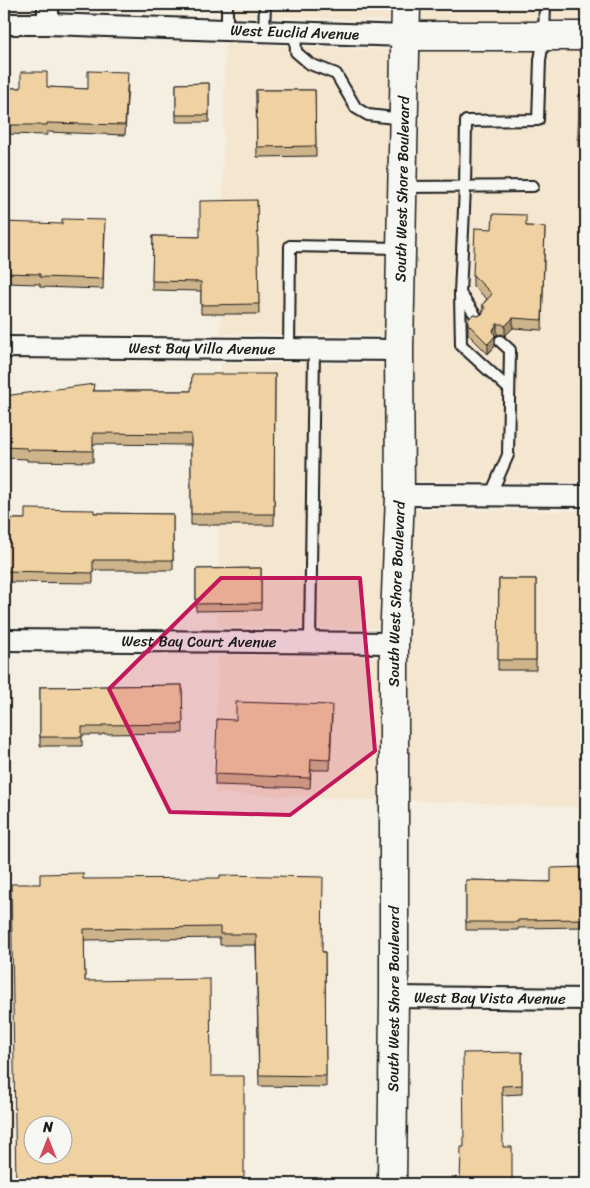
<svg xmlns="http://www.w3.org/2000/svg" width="590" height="1188" font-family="Sriracha,sans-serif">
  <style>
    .built { fill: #f4e6cf }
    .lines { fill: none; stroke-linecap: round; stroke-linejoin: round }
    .lane-casing { stroke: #1c1c1c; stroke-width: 14 }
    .street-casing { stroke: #1c1c1c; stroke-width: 24 }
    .secondary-casing { stroke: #1c1c1c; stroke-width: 31 }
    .lane { stroke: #f6f6f2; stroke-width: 10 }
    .street { stroke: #f6f6f2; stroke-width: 20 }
    .secondary { stroke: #f6f6f2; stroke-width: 28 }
    .wall { fill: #ceb48b; stroke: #1c1c1c }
    .shaded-wall { fill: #a89271; stroke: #1c1c1c }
    .building { fill: #f0d1a2; stroke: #1c1c1c; fill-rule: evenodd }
    .marked { fill: #c2185b; fill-opacity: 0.2; stroke: #c2185b; stroke-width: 4; stroke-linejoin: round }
    .labels { text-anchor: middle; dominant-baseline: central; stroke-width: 4; stroke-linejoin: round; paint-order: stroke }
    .street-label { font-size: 15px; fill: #1c1c1c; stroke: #f6f6f2 }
  </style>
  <rect width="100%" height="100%" fill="#f5efe2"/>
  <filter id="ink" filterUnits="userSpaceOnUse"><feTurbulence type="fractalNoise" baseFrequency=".02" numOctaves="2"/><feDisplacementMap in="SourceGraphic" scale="10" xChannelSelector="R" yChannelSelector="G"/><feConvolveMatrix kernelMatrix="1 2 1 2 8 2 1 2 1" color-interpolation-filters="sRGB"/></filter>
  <g filter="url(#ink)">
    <!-- built -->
    <g class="built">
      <path d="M225,4H393V21L225,15Z"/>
      <rect x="419" y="4" width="162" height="18"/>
      <path d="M225,44L392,50L387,335L221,334Z"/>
      <path d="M418,51H580L579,482L412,481V350Z"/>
      <path d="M221,363L386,364L387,495L382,628L218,627Z"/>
      <path d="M412,510L579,511L578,807L407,800V643Z"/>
      <path d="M218,656L381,657V800L216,793Z"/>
    </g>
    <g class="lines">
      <defs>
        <g id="lane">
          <path d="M227,30V4"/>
          <path d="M264,32L265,4"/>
          <path d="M295,32L296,52L310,64L336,74L356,108L368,115L403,119"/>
          <path d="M403,187L533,186"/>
          <path d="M460,294L461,345L509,389"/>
          <path d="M478,319L460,293L465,188L466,121L538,120L540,60L544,36L545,4"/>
          <path d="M289,349L290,246L400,248"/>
          <path d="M490,496L508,455L510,350L500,341"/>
          <path d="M310,642L314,349"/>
        </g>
        <g id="street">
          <path id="s1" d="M4,24H48L406,36"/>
          <path d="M48,24V4"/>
          <path id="s2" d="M4,347L399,350"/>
          <path d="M400,495L586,496"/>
          <path id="s3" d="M4,640L394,643"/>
          <path id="s4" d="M394,997L586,999"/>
        </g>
        <g id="secondary">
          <path d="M406,36H586"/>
          <path id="s5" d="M392,1184L394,997V643L400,495L399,350L406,4"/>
        </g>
      </defs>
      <!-- lane casing -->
      <use href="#lane" class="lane-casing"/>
      <!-- street casing -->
      <use href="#street" class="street-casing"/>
      <!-- secondary casing -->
      <use href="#secondary" class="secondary-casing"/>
      <!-- lane -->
      <use href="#lane" class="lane"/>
      <!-- street -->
      <use href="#street" class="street"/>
      <!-- secondary -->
      <use href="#secondary" class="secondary"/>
    </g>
    <!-- wall -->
    <g class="wall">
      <path d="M128,82L125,135L47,132V135L4,134V88H21L47,87L88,89Z"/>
      <path d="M209,83V122H176V84Z"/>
      <path d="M256,90H315L316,156L257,157Z"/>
      <path d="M579,95H586V147H578Z"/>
      <path d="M257,200L259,314H201V291L152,290L153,236L200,237Z"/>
      <path d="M4,222L105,231L103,289L40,287V284L4,283Z"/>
      <path d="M526,226L545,227L542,330L513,328L505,336L502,334L497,335L495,336V346L488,354L468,334V320L482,314L483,304L487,299L473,286V275L492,229Z"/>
      <path d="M275,374L274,525H191V445L93,444V462L27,461V459L4,458V388V396L93,391H191Z"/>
      <path d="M94,513L173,514V570H93V583L4,582V519H25Z"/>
      <rect x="583" y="527" width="3" height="45"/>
      <path d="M261,568V610L196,611V569Z"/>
      <path d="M499,579H536V670H498Z"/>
      <path d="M182,685L183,733L102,734V735H82V746H40V687Z"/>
      <path d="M332,715L330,770H311L310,788L215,785V774L236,720Z"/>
      <path d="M586,867V927L518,928V930H466V880L551,882Z"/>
      <path d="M83,879L322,952H325L326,1087L259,1086L256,945H220V938L84,940L85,981L211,1076L244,1181L16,1184L40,884Z"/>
      <path d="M522,1052V1094L502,1095L464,1147Z"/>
    </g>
    <!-- shaded-wall -->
    <g class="shaded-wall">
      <path d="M513,318V328L505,336V326Z"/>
      <path d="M497,324V335L495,336V346L488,354V344L495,327Z"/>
    </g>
    <!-- building -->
    <g class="building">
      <path d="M88,71L128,72L125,125L47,123V125H4V88H21V72H47V87L88,89Z"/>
      <path d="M209,83V115H176V84Z"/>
      <path d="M256,90H315L316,146L257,147Z"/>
      <path d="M579,95H586V140H578Z"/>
      <path d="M257,200L259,304L201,305V282L152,281L153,236L200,237V201Z"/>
      <path d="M493,214L526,215V226L545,227L542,320L513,318L505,326L502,324H497L493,330L495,336L488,344L468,324V320L473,314L478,316L482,314L485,309L483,304L492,294L473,275L475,228L492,229Z"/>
      <path d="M62,219L105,220L103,279L40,277V274L4,273V222L62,224Z"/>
      <path d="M192,374H275L274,514H191V434L93,433V451L27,450V448L4,447V388V396L94,384L93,391H191Z"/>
      <path d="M25,509L94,510V513L173,514V560H93V573L4,571V519H25Z"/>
      <rect x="583" y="527" width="3" height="35"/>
      <path d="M261,568V603L196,604V569Z"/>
      <path d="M499,579H536V660H498Z"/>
      <path d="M182,685L183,724L102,725V727H82V737H40V687Z"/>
      <path d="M236,702L332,705L330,760L311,759L310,778L215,774L217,719L236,720Z"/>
      <path d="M586,867V919L518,920V922H466V880L551,882V868Z"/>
      <path d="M83,873V879L220,878V875L323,877L322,952H325L326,1076L259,1075L256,934H220V927L84,929L85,981L210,979L211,1076H244V1181H265V1184H16L11,884H40V874ZM32,1126H62V1156H32Z"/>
      <path d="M522,1052V1085L502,1086L503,1147H512V1184H460L461,1147H464L463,1053Z"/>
    </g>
  </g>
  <!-- marked area -->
  <path class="marked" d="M221,578H360L375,751L290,815L170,812L109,689Z"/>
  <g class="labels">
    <!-- street labels -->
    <g class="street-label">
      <text stroke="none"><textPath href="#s1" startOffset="291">West Euclid Avenue</textPath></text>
      <text stroke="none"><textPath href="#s5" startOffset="995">South West Shore Boulevard</textPath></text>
      <text stroke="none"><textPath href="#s2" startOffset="198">West Bay Villa Avenue</textPath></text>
      <text stroke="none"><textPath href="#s5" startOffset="590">South West Shore Boulevard</textPath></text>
      <text stroke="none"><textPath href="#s3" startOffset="195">West Bay Court Avenue</textPath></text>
      <text stroke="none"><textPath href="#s4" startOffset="96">West Bay Vista Avenue</textPath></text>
      <text stroke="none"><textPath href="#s5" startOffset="185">South West Shore Boulevard</textPath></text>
    </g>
  </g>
  <!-- margin -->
  <rect width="590" height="1188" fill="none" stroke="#f6f6f2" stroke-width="20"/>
  <rect x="10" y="10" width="570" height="1168" fill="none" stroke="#1c1c1c" stroke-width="2" filter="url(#ink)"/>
  <!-- north arrow -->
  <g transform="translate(48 1140)"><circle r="24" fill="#f6f6f2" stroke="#9f9f9c"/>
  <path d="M0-4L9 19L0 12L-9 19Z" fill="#d1495b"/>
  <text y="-8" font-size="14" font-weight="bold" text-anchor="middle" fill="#1c1c1c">N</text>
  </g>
</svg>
